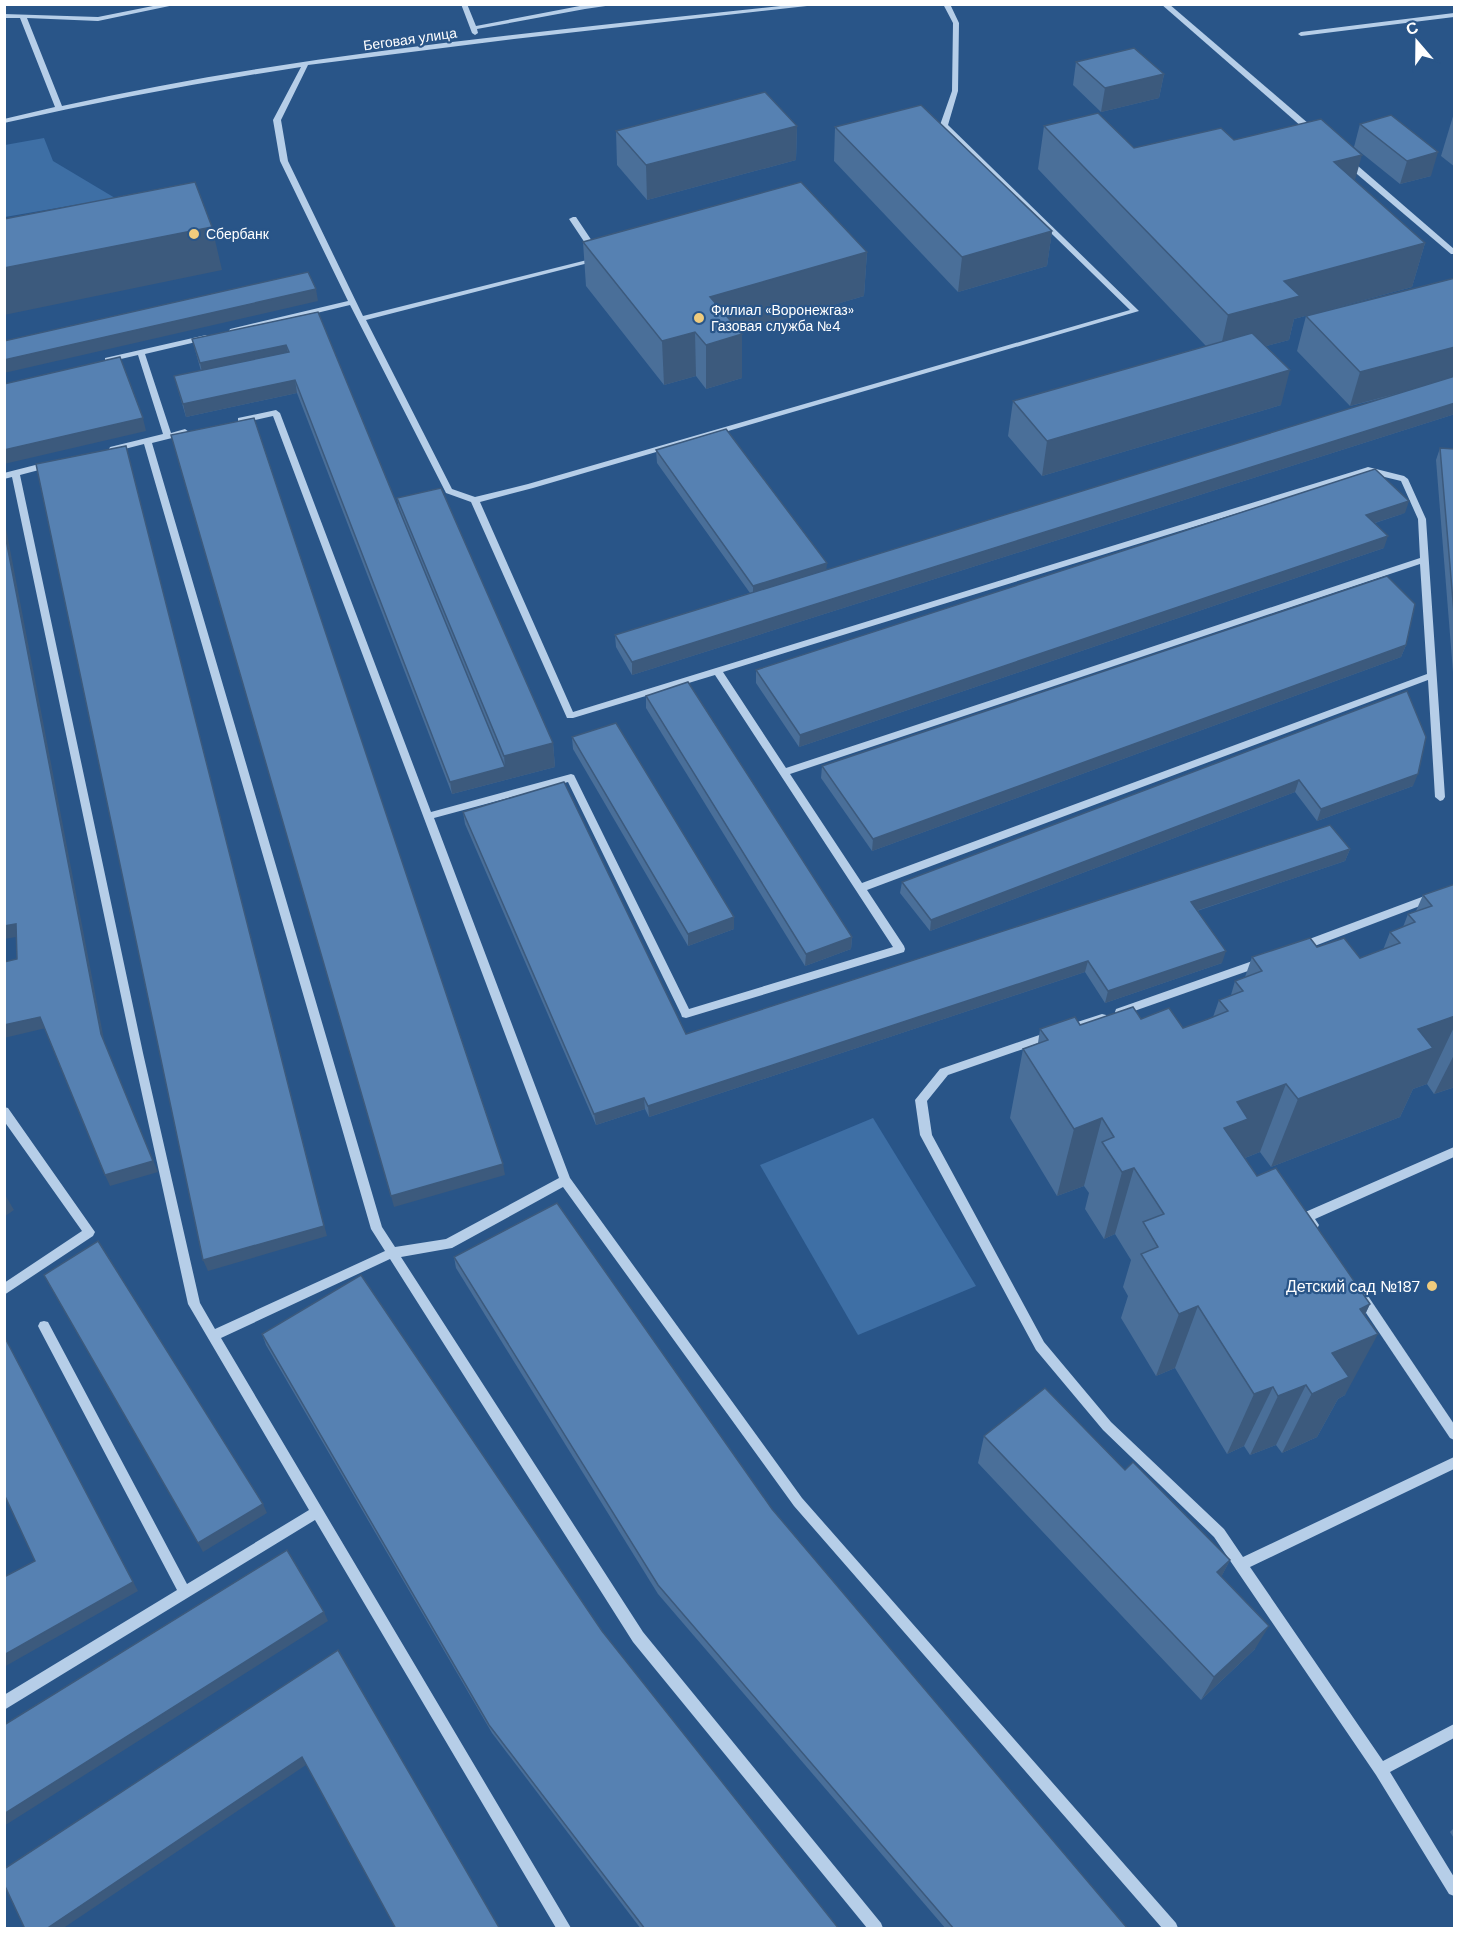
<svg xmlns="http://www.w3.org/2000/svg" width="1459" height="1933" font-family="'DM Sans',sans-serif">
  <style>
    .green { fill: #3e6fa5 }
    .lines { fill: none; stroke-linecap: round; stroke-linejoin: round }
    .minor { fill: #b6cee8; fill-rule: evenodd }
    .wall { fill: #4a6f99 }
    .shaded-wall { fill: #3c5a7d }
    .building { fill: #5681b2; stroke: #3c5a7d; stroke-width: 1.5 }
    .poi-dot { fill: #efcb7d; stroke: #295588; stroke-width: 2 }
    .labels { text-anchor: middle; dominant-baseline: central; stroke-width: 4.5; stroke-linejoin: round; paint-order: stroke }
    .far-street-label { font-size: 14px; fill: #fff; stroke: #295588 }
    .far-poi-label { font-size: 14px; fill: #fff; stroke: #295588; text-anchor: start }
    .poi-label { font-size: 16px; fill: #fff; stroke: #295588; text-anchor: end }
  </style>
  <rect width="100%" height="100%" fill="#295588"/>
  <!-- green -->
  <g class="green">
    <path d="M44,138L53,161L115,198L5,217V145Z"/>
    <path d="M873,1118L976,1286L858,1335L760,1165Z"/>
  </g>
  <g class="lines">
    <!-- minor -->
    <g class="minor">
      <path d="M163,4H179L98,21L27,18L62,106C304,52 552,31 799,4H825L514,39L308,65L281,120L288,161L363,316L595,258L569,219L573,217H576L604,259L366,320L452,489L475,497L528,484L1130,310L940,125L952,91L953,23L943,4H950L959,23L958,91L948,125L1139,311L533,488L480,502L573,712L1365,468L1368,467L1404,476L1408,479L1426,519L1445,797L1443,800L1440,801L1435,797L1428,680L867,890L904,946L905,949L904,952L686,1018L682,1017L681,1014L568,782L434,818L570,1178L802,1498L1176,1923L1178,1928H1162L794,1506L563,1187L452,1248L401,1257L643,1632L881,1923L883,1928H867L633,1642L390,1259L221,1338L571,1928H556L315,1520L4,1710V1695L177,1590L40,1330L38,1326L40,1322L44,1321L48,1322L187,1584L309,1510L188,1304L133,1053L12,477L4,479V473L51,461L55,464L54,466L20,475L143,1053L200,1303L215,1329L385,1251L371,1229L144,444L113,452L109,449L110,447L163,434L138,355L108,362H105V358L206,335L210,337L209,339L145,354L171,433L185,429L189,432L188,434L152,443L382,1227L395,1247L446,1239L559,1178L273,416L241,423L238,422V418L276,410L280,413L431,812L571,774L574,775L689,1009L893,947L715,675L573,718H567L471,502L446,493L445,491L350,305L233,333L229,331L230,329L348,301L280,161L273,120L301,67C202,82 103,101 4,123V119L55,107L20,18H4V14L98,17ZM1368,473L1401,481L1418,519L1420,558L786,768L723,672ZM1420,564L1427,674L862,883L790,774Z"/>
      <path d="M461,4H467L476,26L585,5L619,4L585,9L477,29L478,33L475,35L472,33Z"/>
      <path d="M1161,4H1169L1316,130V134H1310Z"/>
      <path d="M1454,13V17L1301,36L1298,34L1301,32Z"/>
      <path d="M1344,159H1350L1454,249V254H1451L1344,163Z"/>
      <path d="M1454,885V893L1304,950H1296L1295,947L1296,944Z"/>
      <path d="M1261,958L1265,959L1266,962L1265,965L1120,1016L1116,1015L1115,1012L1116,1009Z"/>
      <path d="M1102,1014L1106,1015L1107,1018L1106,1021L1069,1033L1065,1032L1064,1029L1065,1026Z"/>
      <path d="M1051,1031L1055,1032L1056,1035L1055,1038L948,1075L927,1101L932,1135L1044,1342L1111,1422L1224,1529L1243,1557L1454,1457V1469L1250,1567L1383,1761L1454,1724V1738L1390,1772L1454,1877V1896L1449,1894L1376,1775L1214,1537L1103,1430L1036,1350L920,1135L915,1100L940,1069Z"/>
      <path d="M4,1107L8,1108L95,1232L93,1236L4,1295V1283L82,1231L4,1121Z"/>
      <path d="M1454,1147V1157L1315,1219L1319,1225L1317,1229C1309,1232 1305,1224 1301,1217L1303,1213Z"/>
      <path d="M1362,1292L1366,1293L1454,1424V1440L1450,1438L1358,1301L1356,1297L1358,1293Z"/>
    </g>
  </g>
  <!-- wall -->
  <g class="wall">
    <path d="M1076,62L1164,74L1159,98L1101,112L1073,85Z"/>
    <path d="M1454,113H1455V167L1441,156Z"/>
    <path d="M1360,124L1431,176L1400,184L1354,147Z"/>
    <path d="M797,126L796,160L647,200L617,165L616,131Z"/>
    <path d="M1044,126L1134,148L1234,140L1355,181L1425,243L1412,287L1294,319L1289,340L1266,346L1281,405L1042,476L1008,436L1013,401L1206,346L1038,169Z"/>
    <path d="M835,127L1052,231L1047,266L958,292L834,161Z"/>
    <path d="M583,242L867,252L864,296L740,332L742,334V378L706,389L696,376L664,385L586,286Z"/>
    <path d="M318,312L399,509L397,498L553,743L555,767L452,794L297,393L186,417L174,376L201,371L192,339Z"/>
    <path d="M1306,316L1455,414L632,675L616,647L615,635L750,593L657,463L656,450L826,570L1387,397L1350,406L1297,351Z"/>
    <path d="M1440,448L1455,449V697L1436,460Z"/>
    <path d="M1405,513L1375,523L1384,548L799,747L756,683V670Z"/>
    <path d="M1406,645L1401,657L872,851L821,778L822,766Z"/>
    <path d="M1407,691L1413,786L1317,821L1295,792L930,931L900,893L902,882Z"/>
    <path d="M646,696L852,937L851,949L805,966L646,708Z"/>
    <path d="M572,737L734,929L688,946L573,749Z"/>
    <path d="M463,812L686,1034L1350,849L1345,861L1197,911L1222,963L1105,1003L1085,972L649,1117L645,1109L596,1125L465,824Z"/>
    <path d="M1455,884V1087L1434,1094L1427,1084L1413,1089L1400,1117L1271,1167L1260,1152L1245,1158L1257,1176L1370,1304L1365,1315L1345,1395L1338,1399L1317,1437L1282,1453L1276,1445L1250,1455L1244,1446L1227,1454L1175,1368L1156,1376L1121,1318L1128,1296L1123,1287L1131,1260L1115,1234L1104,1239L1085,1209L1089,1193L1084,1186L1057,1196L1010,1118L1023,1049L1038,1043L1040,1029L1141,1019L1183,1028L1213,1017L1219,1000L1231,995L1235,981L1245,977L1252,957L1317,947L1360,958L1383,950L1390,932L1403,927L1408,914L1416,911L1423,895Z"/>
    <path d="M454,1257L772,1509L1128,1929H946L658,1594L456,1268Z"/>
    <path d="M262,1334L839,1929H641L492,1733L266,1345Z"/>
    <path d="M984,1436L1125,1470L1230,1560L1221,1577L1255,1649L1201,1700L978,1463Z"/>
    <path d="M1455,1827V1840L1450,1832Z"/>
  </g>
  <!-- shaded-wall -->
  <g class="shaded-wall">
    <path d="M1164,74L1159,98L1101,112L1105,88Z"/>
    <path d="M797,126L796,160L647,200L646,165Z"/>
    <path d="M1438,152L1431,176L1400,184L1407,161Z"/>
    <path d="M1362,155L1350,198L1334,162Z"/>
    <path d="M212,227L222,270L4,315V268Z"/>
    <path d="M1052,231L1047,266L958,292L962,257Z"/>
    <path d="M1425,243L1412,287L1294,319L1289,340L1218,359L1228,315L1284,281Z"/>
    <path d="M867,252L864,296L710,341V297Z"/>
    <path d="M316,289L318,301L4,373V360Z"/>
    <path d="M695,332L696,376L664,385L662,341Z"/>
    <path d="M742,334V378L706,389V345Z"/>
    <path d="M286,345L289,357L203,376L200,363Z"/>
    <path d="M1455,347V378L1350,406L1360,372Z"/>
    <path d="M1290,370L1281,405L1042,476L1047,441Z"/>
    <path d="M295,380L297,393L186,417L183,404Z"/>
    <path d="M1455,403V414L632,675V662Z"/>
    <path d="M143,418L146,431L4,464V450Z"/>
    <path d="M129,458L327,1236L208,1271L203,1260Z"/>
    <path d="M1409,501L1405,513L1362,527L1366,515Z"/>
    <path d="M4,518L105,1045L158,1172L110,1186L105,1175L101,1034L4,529Z"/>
    <path d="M1388,536L1384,548L799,747L800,735Z"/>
    <path d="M827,563L826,575L753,598V586Z"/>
    <path d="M1406,645L1401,657L872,851L873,839Z"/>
    <path d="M553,743L555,767L452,794L450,782L505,767L504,756Z"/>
    <path d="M1418,774L1413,786L1317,821L1321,809Z"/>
    <path d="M1299,780L1295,792L930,931L931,920Z"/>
    <path d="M1350,849L1345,861L1187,914L1191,902Z"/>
    <path d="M734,917V929L688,946V934Z"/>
    <path d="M16,924L22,936L4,939V926Z"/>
    <path d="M852,937L851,949L805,966L806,954Z"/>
    <path d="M1226,951L1222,963L1105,1003L1108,991Z"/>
    <path d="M1088,961L1085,972L649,1117L648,1106Z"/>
    <path d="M1455,1016V1025L1427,1084L1413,1089L1400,1117L1271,1167L1298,1099L1418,1029Z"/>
    <path d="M40,1017L46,1028L4,1038V1025Z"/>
    <path d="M1455,1053V1087L1434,1094Z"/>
    <path d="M1286,1084L1260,1152L1232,1163L1224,1128L1237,1102Z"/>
    <path d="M644,1098L645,1109L596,1125L594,1114Z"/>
    <path d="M1102,1118L1084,1186L1057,1196L1074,1129Z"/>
    <path d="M503,1164L505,1175L394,1207L391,1196Z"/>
    <path d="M1134,1168L1115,1234L1104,1239L1122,1172Z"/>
    <path d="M4,1193L14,1210L4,1217Z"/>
    <path d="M1370,1304L1349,1346L1378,1334L1345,1395L1338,1399L1317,1437L1282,1453L1332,1353L1360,1309Z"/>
    <path d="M1198,1306L1175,1368L1156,1376L1179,1314Z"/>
    <path d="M4,1335L138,1591L4,1667V1655L133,1582Z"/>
    <path d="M1306,1385L1276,1445L1250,1455L1278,1396Z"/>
    <path d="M1273,1387L1244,1446L1227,1454L1254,1394Z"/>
    <path d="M263,1504L267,1513L203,1552L198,1543Z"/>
    <path d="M1230,1560L1217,1585V1572Z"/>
    <path d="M324,1612L328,1621L4,1826V1814Z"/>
    <path d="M1269,1626L1255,1649L1201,1700L1214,1677Z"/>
    <path d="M302,1757L306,1765L62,1929H46Z"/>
  </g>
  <!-- building -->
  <g class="building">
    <path d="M1134,48L1164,74L1105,88L1076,62Z"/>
    <path d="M765,92L797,126L646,165L616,131Z"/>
    <path d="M921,105L1052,231L962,257L835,127Z"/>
    <path d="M1098,113L1134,148L1221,128L1234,140L1321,119L1362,155L1334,162L1425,243L1284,281L1300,296L1228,315L1044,126Z"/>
    <path d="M1391,115L1438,152L1407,161L1360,124Z"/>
    <path d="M195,182L212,227L4,268V219Z"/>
    <path d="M801,182L867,252L710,297L742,334L706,345L695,332L662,341L583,242Z"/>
    <path d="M308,272L316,289L4,360V341Z"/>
    <path d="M1455,278V347L1360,372L1306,316Z"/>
    <path d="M318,312L505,767L450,782L295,380L183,404L174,376L289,352L286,345L200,363L192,339Z"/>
    <path d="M1252,333L1290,370L1047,441L1013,401Z"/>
    <path d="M120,357L143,418L4,450V384Z"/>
    <path d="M1455,376V403L632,662L615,635Z"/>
    <path d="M254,418L503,1164L391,1196L171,435Z"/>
    <path d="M726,429L827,563L753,586L656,450Z"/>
    <path d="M126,446L324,1226L203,1260L36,464Z"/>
    <path d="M1440,448L1455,449V625Z"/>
    <path d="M1375,469L1409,501L1366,515L1388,536L800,735L756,670Z"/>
    <path d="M441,488L553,743L504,756L397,498Z"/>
    <path d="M4,529L101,1034L153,1161L105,1175L40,1017L4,1025V962L17,959L16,924L4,926Z"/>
    <path d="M1387,576L1415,604L1406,645L873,839L822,766Z"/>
    <path d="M688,682L852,937L806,954L646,696Z"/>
    <path d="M1407,691L1426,737L1418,774L1321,809L1299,780L931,920L902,882Z"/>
    <path d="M616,723L734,917L688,934L572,737Z"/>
    <path d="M564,782L686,1034L1330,825L1350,849L1191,902L1226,951L1108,991L1088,961L648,1106L644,1098L594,1114L463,812Z"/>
    <path d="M1455,884V1016L1418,1029L1433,1048L1298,1099L1286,1084L1237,1102L1248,1119L1224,1128L1257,1176L1276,1168L1370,1304L1360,1309L1378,1334L1332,1353L1349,1377L1312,1394L1306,1385L1278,1396L1273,1387L1254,1394L1198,1306L1179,1314L1141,1254L1158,1247L1143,1222L1164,1214L1134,1168L1122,1172L1102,1142L1114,1137L1102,1118L1074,1129L1023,1049L1048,1040L1040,1029L1075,1017L1080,1025L1133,1007L1141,1019L1169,1008L1183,1028L1208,1019L1228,1011L1219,1000L1243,991L1235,981L1262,971L1252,957L1310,938L1317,947L1344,938L1360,958L1400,943L1390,932L1415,922L1408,914L1432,906L1423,895Z"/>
    <path d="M557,1203L772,1509L1128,1929H954L658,1585L454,1257Z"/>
    <path d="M98,1241L263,1504L198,1543L44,1275Z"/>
    <path d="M361,1275L602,1631L839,1929H645L489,1725L262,1334Z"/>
    <path d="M4,1336L133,1582L4,1655V1577L35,1561L4,1494Z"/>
    <path d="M1045,1388L1125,1470L1133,1462L1230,1560L1217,1572L1269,1626L1214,1677L984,1436Z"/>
    <path d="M287,1550L324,1612L4,1814V1725Z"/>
    <path d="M338,1650L500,1929H396L302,1757L46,1929H25L4,1884V1869Z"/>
  </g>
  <!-- markers -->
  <g class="poi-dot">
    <circle cx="194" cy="234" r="6"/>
    <circle cx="699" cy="318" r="6"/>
    <circle cx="1432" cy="1286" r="6"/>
  </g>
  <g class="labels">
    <!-- far-street labels -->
    <g class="far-street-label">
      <text transform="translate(410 39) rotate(-8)">Беговая улица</text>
    </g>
    <!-- far-poi labels -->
    <g class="far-poi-label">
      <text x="206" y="234">Сбербанк</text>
      <text x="711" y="310">Филиал «Воронежгаз»<tspan x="711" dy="16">Газовая служба №4</tspan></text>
    </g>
    <!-- poi labels -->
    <g class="poi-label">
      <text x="1420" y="1286">Детский сад №187</text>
    </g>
  </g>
  <!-- border -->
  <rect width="1459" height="1933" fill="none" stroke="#ffffff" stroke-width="12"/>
  <!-- north arrow -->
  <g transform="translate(1417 42) rotate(340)" stroke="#295588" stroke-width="4.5" paint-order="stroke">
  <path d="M0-4.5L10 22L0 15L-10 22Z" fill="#ffffff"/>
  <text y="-9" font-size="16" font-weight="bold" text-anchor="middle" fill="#ffffff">С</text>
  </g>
</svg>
